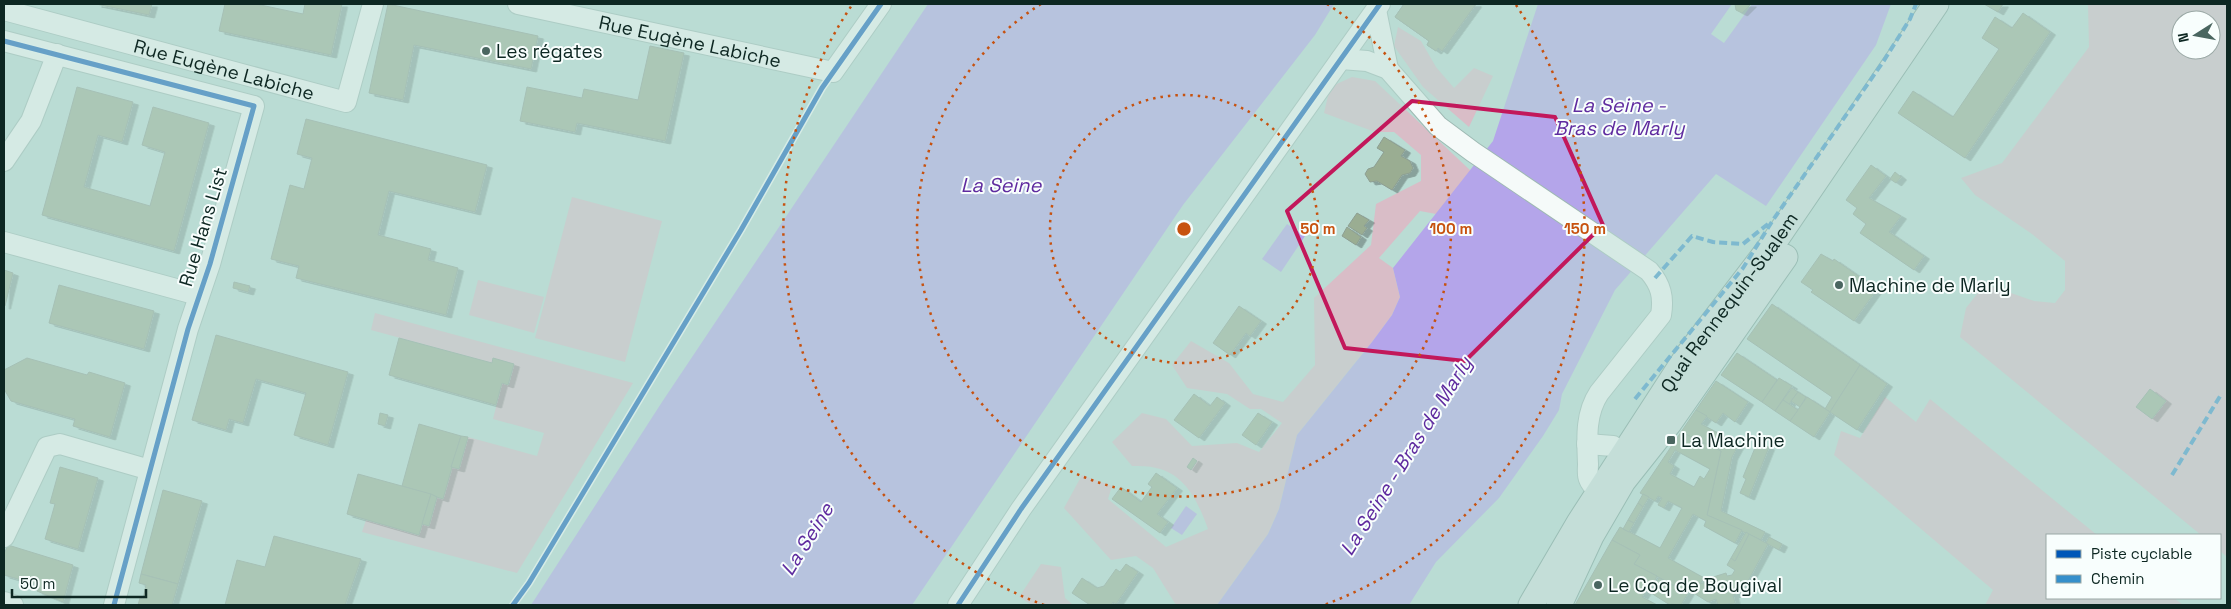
<svg xmlns="http://www.w3.org/2000/svg" width="2231" height="609" font-family="'Space Grotesk',sans-serif">
  <style>
    .green { fill: #d9bdc7; fill-rule: evenodd }
    .water { fill: #b4a5ea }
    .building { fill: #9aad92; stroke: #8d9e92; fill-rule: evenodd; filter: url(#shadow) }
    .lines { fill: none; stroke-linecap: round; stroke-linejoin: round }
    .minor-casing { stroke: #9eb9b3; stroke-width: 22 }
    .major-casing { stroke: #759992; stroke-width: 27 }
    .minor { stroke: #f5faf9; stroke-width: 20 }
    .major { stroke: #d1e1de; stroke-width: 25 }
    .quiet { stroke: #358fcb; stroke-width: 4; stroke-dasharray: 8 4; stroke-linecap: butt }
    .cycleway-casing { stroke: #f8fefd; stroke-width: 8 }
    .cycleway { stroke: #0057b8; stroke-width: 5 }
    .marked { fill: none; stroke: #c2185b; stroke-width: 4; stroke-linejoin: round }
    .ring { fill: none; stroke: #c7520f; stroke-width: 2.5; stroke-dasharray: 2.5 5 }
    .poi-dot { fill: #4a6660; stroke: #f8fefd; stroke-width: 2 }
    .labels { text-anchor: middle; dominant-baseline: central; stroke-width: 4; stroke-linejoin: round; paint-order: stroke }
    .street-label { font-size: 19px; fill: #0d2722; stroke: #f8fefd }
    .poi-label { font-size: 19px; fill: #0d2722; stroke: #f8fefd; text-anchor: start }
    .water-label { font-size: 20px; font-style: italic; fill: #5f2b9f; stroke: #f8fefd }
    .centre { fill: #c7520f; stroke: #f8fefd; stroke-width: 2.5 }
    .ring-label { font-size: 15px; text-anchor: middle; font-weight: bold; fill: #c7520f; stroke: #f8fefd; stroke-width: 4; stroke-linejoin: round; paint-order: stroke }
  </style>
  <defs>
    <filter id="shadow"><feDropShadow dx="5.5" dy="3" stdDeviation="0" flood-color="#0004"/></filter>
  </defs>
  <rect width="100%" height="100%" fill="#badcd4"/>
  <!-- green -->
  <g class="green">
    <path d="M2088,4H2227V557L2220,551V535H2201L1960,337L1966,308L1985,284L2034,301L2055,303L2065,290V261L2032,234L1975,195L1961,178L2002,163L2089,47ZM2181,20H2211V50H2181Z"/>
    <path d="M1398,27L1421,41L1436,67L1454,88L1474,68L1493,76L1469,127L1423,87L1394,46Z"/>
    <path d="M1352,77L1375,81L1471,171L1436,214L1420,211L1379,258L1393,268L1400,297L1392,315L1372,342L1297,435L1279,509L1268,534L1217,605H1176L1153,568L1136,556L1111,560L1064,508L1082,475L1112,486L1108,499L1166,547L1208,529C1199,504 1186,474 1156,468C1149,466 1140,466 1132,466L1112,442L1142,413L1166,419L1192,446L1237,443L1259,452L1282,423L1261,409H1250L1227,394L1187,388L1172,365L1191,341L1229,363L1253,394L1283,402L1315,365L1314,298L1371,245L1376,204L1421,181V155L1394,132H1375L1324,113L1330,87Z"/>
    <path d="M572,197L662,221L625,362L535,338Z"/>
    <path d="M478,280L544,297L534,333L469,315Z"/>
    <path d="M375,313L633,383L517,573L362,532L366,520L419,535L422,524L429,526L437,497L442,499L451,467L459,469L468,437L537,456L544,433L493,419L502,383L509,385L514,364L493,358L492,363L371,330Z"/>
    <path d="M1885,397L1916,422L1930,399L2097,535H2047V598H2174L2183,605H1985L1993,590L1834,455L1841,431L1860,438Z"/>
    <path d="M1041,564L1061,567L1065,598L1073,605H1032L1019,597Z"/>
  </g>
  <!-- water -->
  <g class="water">
    <path d="M928,4H1334L1315,35L1183,205L912,605H531L662,402Z"/>
    <path d="M1538,4H1732L1711,34L1724,43L1752,4H1891L1876,45L1766,206L1716,174L1615,290L1562,394L1559,410L1543,436L1499,498L1436,562L1409,605H1217L1268,534L1279,509L1297,435L1372,342L1392,315L1400,297L1393,268L1493,141Z"/>
    <path d="M1287,224L1305,236L1281,272L1262,259Z"/>
    <path d="M1186,506L1197,514L1182,535L1171,528Z"/>
  </g>
  <!-- building -->
  <g class="building">
    <path d="M96,4H152L149,15Z"/>
    <path d="M225,4H256L303,14L305,4H342L331,55L219,31Z"/>
    <path d="M388,4L538,36L531,69L414,45L403,100L369,93Z"/>
    <path d="M1404,4H1420L1414,11L1435,26L1445,13L1432,4H1476L1442,51L1438,48L1436,51L1427,45L1429,41L1395,17Z"/>
    <path d="M1404,4H1476L1442,51L1438,48L1436,51L1427,45L1429,41L1395,17Z"/>
    <path d="M1735,4H1751L1742,13L1736,10Z"/>
    <path d="M1984,4H2003L1998,12Z"/>
    <path d="M2023,13L2050,32L1965,158L1898,113L1913,91L1953,117L1999,49L1982,38L1995,17L2012,28Z"/>
    <path d="M650,46L684,53L665,141L577,123L575,132L520,121L527,87L582,98L584,89L638,100Z"/>
    <path d="M77,87L133,102L122,142L98,135L84,187L150,206L165,152L142,145L153,107L209,123L174,251L42,215Z"/>
    <path d="M306,119L487,165L475,212L389,191L378,235L431,249L428,260L458,268L446,315L296,278L299,266L271,259L290,185L304,189L312,158L297,154Z"/>
    <path d="M1384,137L1405,150L1401,156L1410,161L1413,168L1410,173L1402,175L1392,190L1377,181L1370,182L1365,174L1368,169L1374,167L1384,152L1377,148Z"/>
    <path d="M1871,165L1886,176L1869,198L1901,216L1889,232L1924,256L1914,270L1860,233L1866,224L1853,214L1857,208L1846,200Z"/>
    <path d="M1895,172L1901,177L1896,183L1890,179Z"/>
    <path d="M1357,213L1369,220L1364,226L1367,228L1362,235L1348,226Z"/>
    <path d="M1347,227L1361,237L1356,245L1342,236Z"/>
    <path d="M1821,254L1833,261L1834,259L1877,289L1854,321L1811,292L1813,290L1801,282Z"/>
    <path d="M4,270L13,273L5,306H4Z"/>
    <path d="M234,282L250,286L248,292L233,288Z"/>
    <path d="M59,285L154,311L144,349L49,323Z"/>
    <path d="M1772,304L1860,365L1830,412L1825,409L1832,397L1747,339Z"/>
    <path d="M1239,306L1261,321L1250,336L1246,333L1230,355L1213,343Z"/>
    <path d="M216,335L348,372L328,445L294,435L306,393L256,379L243,423L229,419L226,430L192,420Z"/>
    <path d="M399,338L492,363L493,358L514,364L508,385L502,383L496,405L389,375Z"/>
    <path d="M1737,353L1777,380L1762,402L1721,375Z"/>
    <path d="M27,358L87,375L89,372L125,383L110,437L73,426L75,419L11,401L4,389V370Z"/>
    <path d="M1860,365L1887,384L1857,430L1830,412Z"/>
    <path d="M1779,378L1792,386L1775,411L1762,402Z"/>
    <path d="M1716,381L1748,402L1735,422L1723,413L1716,423L1696,410Z"/>
    <path d="M1792,388L1798,392L1789,404L1783,400Z"/>
    <path d="M2150,389L2166,401L2152,419L2136,407Z"/>
    <path d="M1798,392L1806,397L1800,407L1791,401Z"/>
    <path d="M1194,394L1210,406L1217,397L1225,403L1199,438L1174,420Z"/>
    <path d="M1807,397L1830,412L1814,437L1790,421Z"/>
    <path d="M1783,400L1798,410L1790,421L1775,411Z"/>
    <path d="M1696,410L1707,416L1701,424L1739,444L1732,457L1721,511L1765,532L1761,540L1707,515L1721,451L1681,432Z"/>
    <path d="M380,413L388,415L385,426L378,424Z"/>
    <path d="M1258,413L1272,422L1256,445L1242,435Z"/>
    <path d="M419,424L461,436L443,499L402,486Z"/>
    <path d="M1681,432L1721,451L1707,515L1742,530L1735,543L1704,526L1706,521L1693,514L1668,558L1704,578L1700,584L1710,581V578L1726,573L1727,576L1732,575L1735,570L1727,565L1731,558L1735,561L1749,534L1768,544L1742,592L1733,595L1735,603L1718,605L1716,599L1708,602L1689,590L1688,593L1634,564L1640,555L1612,540L1620,527L1660,548L1682,508L1668,501L1664,508L1658,505L1662,498L1658,496L1655,501L1640,493ZM1675,450L1710,469L1704,479L1700,476L1694,487L1670,474L1674,466L1668,462Z"/>
    <path d="M461,436L468,437L459,469L451,467Z"/>
    <path d="M1757,443L1769,447L1749,497L1740,493L1746,479L1743,477Z"/>
    <path d="M1193,458L1197,461L1191,470L1187,467Z"/>
    <path d="M60,467L98,478L78,549L45,539L55,504L50,503Z"/>
    <path d="M1156,473L1177,488L1157,514L1168,522L1160,533L1112,499L1121,487L1141,502L1152,487L1148,484Z"/>
    <path d="M358,474L431,494L419,535L347,514Z"/>
    <path d="M163,490L202,501L178,584L141,574Z"/>
    <path d="M431,494L437,497L429,526L422,524Z"/>
    <path d="M1643,494L1649,497L1643,507L1638,503Z"/>
    <path d="M1638,503L1643,507L1634,523L1628,520Z"/>
    <path d="M1628,520L1634,523L1629,532L1623,529Z"/>
    <path d="M1746,532L1749,534L1735,561L1731,558Z"/>
    <path d="M274,536L361,559L345,605H225L237,560L265,567Z"/>
    <path d="M1769,537L1782,544L1779,550L1766,543Z"/>
    <path d="M1612,540L1640,555L1634,564L1657,576L1651,588L1648,587L1642,597L1657,605H1575Z"/>
    <path d="M8,545L73,565L63,602L37,591L39,585L4,575V554Z"/>
    <path d="M1126,564L1138,572L1116,604L1113,602L1111,605H1090L1072,593L1082,578L1097,588L1104,586L1116,569L1120,572Z"/>
    <path d="M141,574L178,584L172,605H138L140,598L143,599L146,585L139,583Z"/>
    <path d="M1659,578L1688,593L1681,605L1671,604L1670,605L1651,593Z"/>
  </g>
  <g class="lines">
    <defs>
      <g id="minor">
        <path id="s1" d="M518,4L833,72L881,4"/>
        <path id="s2" d="M4,10L346,102L373,4"/>
        <path d="M1376,10L1388,69"/>
        <path d="M4,41L254,106L210,264L188,329L114,605"/>
        <path d="M1341,59L1367,61L1388,69L1438,126L1473,152L1649,271C1661,285 1664,297 1661,315L1599,393C1585,414 1587,439 1588,464C1588,468 1587,475 1589,479C1592,488 1605,494 1613,499"/>
        <path d="M4,161L31,121L57,54"/>
        <path d="M4,242L198,295"/>
        <path d="M1587,444L1613,446L1635,461"/>
        <path d="M4,537L47,447L60,444L150,470"/>
        <path d="M4,602L13,605"/>
        <path d="M958,605L1021,509L1380,4"/>
      </g>
      <g id="major">
        <path id="s3" d="M1531,605L1579,523L1688,355L1772,245L1936,4"/>
        <path d="M1559,605L1591,536L1623,481L1669,423L1785,257"/>
      </g>
    </defs>
    <!-- minor casing -->
    <use href="#minor" class="minor-casing"/>
    <!-- major casing -->
    <use href="#major" class="major-casing"/>
    <!-- minor -->
    <use href="#minor" class="minor"/>
    <!-- major -->
    <use href="#major" class="major"/>
    <!-- quiet -->
    <g class="quiet">
      <path d="M1655,278L1692,236L1713,242L1743,244L1768,224"/>
      <path d="M1635,399L1743,268L1773,220L1883,62L1910,19L1916,4"/>
      <path d="M2172,475L2222,393"/>
    </g>
    <defs>
      <g id="cycleway">
        <path d="M4,41L254,106L210,264L188,329L114,605"/>
        <path d="M513,605L529,583L741,230L822,88L881,4"/>
        <path d="M958,605L1021,509L1380,4"/>
      </g>
    </defs>
    <!-- cycleway casing -->
    <use href="#cycleway" class="cycleway-casing"/>
    <!-- cycleway -->
    <use href="#cycleway" class="cycleway"/>
  </g>
  <!-- marked area -->
  <path d="M0 0H2231V609H0ZM1412,101L1555,117L1603,225L1465,361L1345,348L1287,211Z" fill="#badcd4" fill-opacity=".55" fill-rule="evenodd"/>
  <path class="marked" d="M1412,101L1555,117L1603,225L1465,361L1345,348L1287,211Z"/>
  <!-- distance rings -->
  <g class="ring">
    <circle cx="1184" cy="229" r="134"/>
    <path d="M1327 4A267 267 0 1 1 1041 4"/>
    <path d="M1044 605A401 401 0 0 1 852 5M1516 5A401 401 0 0 1 1324 605"/>
  </g>
  <!-- markers -->
  <g class="poi-dot">
    <circle cx="486" cy="51" r="5"/>
    <circle cx="1839" cy="285" r="5"/>
    <rect x="1666" y="435" width="10" height="10" rx="2.5"/>
    <circle cx="1598" cy="585" r="5"/>
  </g>
  <g class="labels">
    <!-- street labels -->
    <g class="street-label">
      <text stroke="none"><textPath href="#s1" startOffset="176">Rue Eugène Labiche</textPath></text>
      <text stroke="none"><textPath href="#s2" startOffset="228">Rue Eugène Labiche</textPath></text>
      <text transform="translate(203 227) rotate(-73)">Rue Hans List</text>
      <text stroke="none"><textPath href="#s3" startOffset="362">Quai Rennequin-Sualem</textPath></text>
    </g>
    <!-- poi labels -->
    <g class="poi-label">
      <text x="496" y="51">Les régates</text>
      <text x="1849" y="285">Machine de Marly</text>
      <text x="1681" y="440">La Machine</text>
      <text x="1608" y="585">Le Coq de Bougival</text>
    </g>
    <!-- water labels -->
    <g class="water-label">
      <text x="1619" y="105">La Seine -<tspan x="1619" dy="23">Bras de Marly</tspan></text>
      <text x="1001" y="185">La Seine</text>
      <text transform="translate(1406 456) rotate(-58)">La Seine - Bras de Marly</text>
      <text transform="translate(807 539) rotate(-58)">La Seine</text>
    </g>
  </g>
  <circle cx="1184" cy="229" r="8" class="centre"/>
  <g class="ring-label">
    <text x="1318" y="234">50 m</text>
    <text x="1451" y="234">100 m</text>
    <text x="1585" y="234">150 m</text>
  </g>
  <!-- border -->
  <rect width="2231" height="609" fill="none" stroke="#0d2722" stroke-width="10"/>
  <!-- legend -->
  <rect x="2046" y="534" width="175" height="65" fill="#f8fefd" stroke="#9aa8a5"/>
  <rect x="2056" y="550" width="25" height="8" fill="#0057b8" stroke="#9aa8a5"/>
  <text x="2091" y="559" font-size="15" fill="#0d2722">Piste cyclable</text>
  <rect x="2056" y="575" width="25" height="8" fill="#358fcb" stroke="#9aa8a5"/>
  <text x="2091" y="584" font-size="15" fill="#0d2722">Chemin</text>
  <!-- north arrow -->
  <g transform="translate(2196 35) rotate(259)"><circle r="24" fill="#f8fefd" stroke="#9aa8a5"/>
  <path d="M0-4L9 19L0 12L-9 19Z" fill="#4a6660"/>
  <text y="-8" font-size="14" font-weight="bold" text-anchor="middle" fill="#0d2722">N</text>
  </g>
  <!-- scale -->
  <path d="M12 589v8h134v-8" fill="none" stroke="#0d2722" stroke-width="2.5"/>
  <text x="20" y="589" font-size="15" fill="#0d2722" stroke="#f8fefd" stroke-width="4" paint-order="stroke">50 m</text>
</svg>
